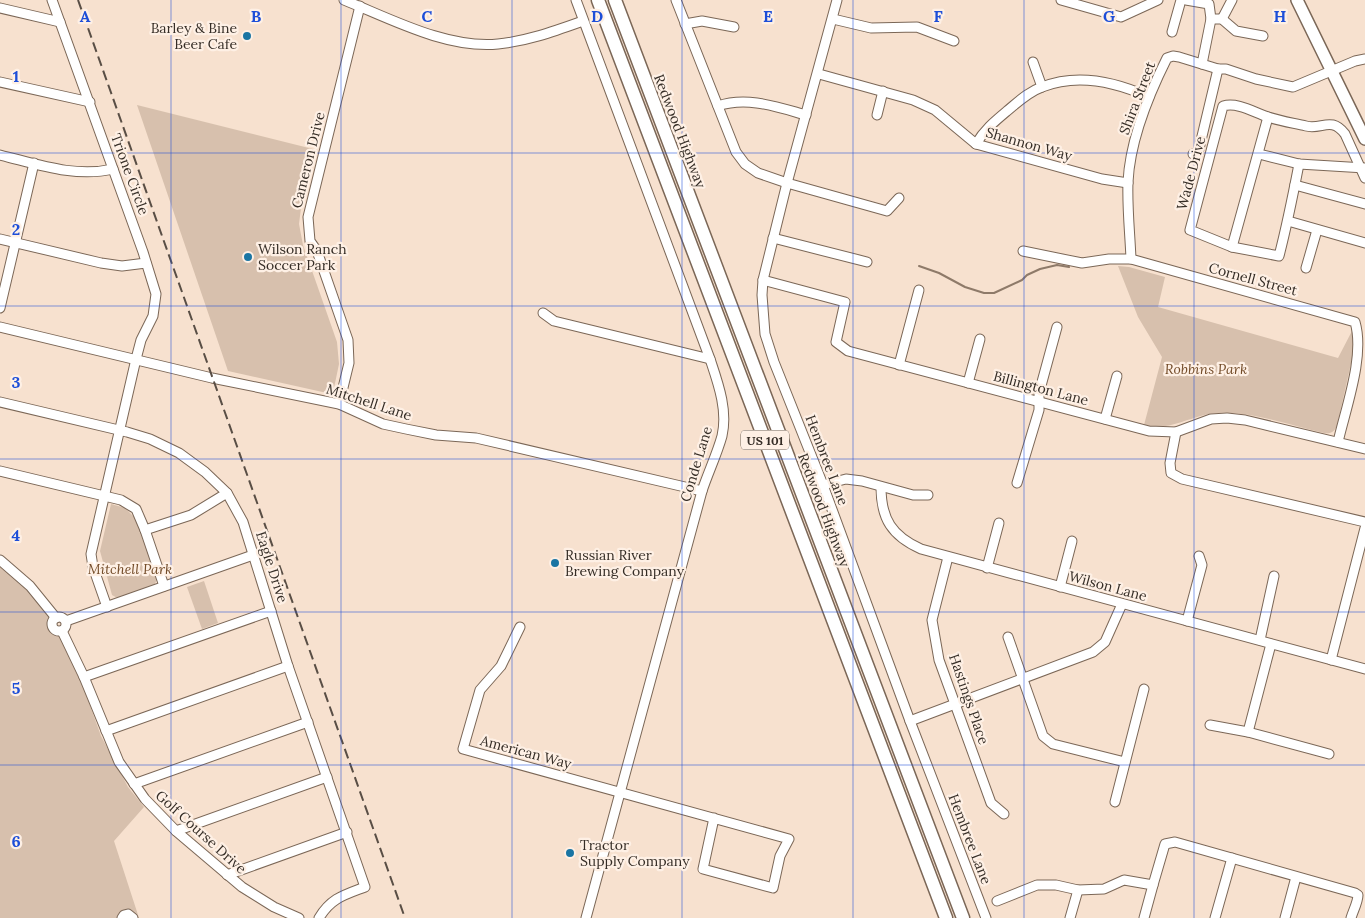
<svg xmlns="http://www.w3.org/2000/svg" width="1365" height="918" font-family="Lora,serif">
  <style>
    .green { fill: #d7c0ad }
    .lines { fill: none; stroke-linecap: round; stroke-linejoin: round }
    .stream { stroke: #8e7a69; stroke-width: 2 }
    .minor-casing { stroke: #7b6757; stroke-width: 11 }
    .major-casing { stroke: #7b6757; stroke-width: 14 }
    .highway-casing { stroke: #7b6757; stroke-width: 15 }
    .minor { stroke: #fff; stroke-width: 9 }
    .major { stroke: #fff; stroke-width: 11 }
    .highway { stroke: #fff; stroke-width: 12 }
    .rail { stroke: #594e45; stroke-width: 2; stroke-dasharray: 10 5; stroke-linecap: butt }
    .grid { fill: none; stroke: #1d4ed8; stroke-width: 1; stroke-opacity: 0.55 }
    .poi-dot { fill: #1a75a3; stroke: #fef0e5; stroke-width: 2 }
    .labels { text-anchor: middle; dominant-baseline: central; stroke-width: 4.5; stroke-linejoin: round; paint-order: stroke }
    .shield { fill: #fef0e5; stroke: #71685f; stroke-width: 1 }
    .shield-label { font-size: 12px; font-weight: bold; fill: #352d26 }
    .poi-label { font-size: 14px; fill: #352d26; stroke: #fef0e5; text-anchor: start }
    .street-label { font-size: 14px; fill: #352d26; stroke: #fef0e5 }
    .park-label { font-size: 14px; font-style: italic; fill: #734c29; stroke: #fef0e5 }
    .grid-label { font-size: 16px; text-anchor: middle; font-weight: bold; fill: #1d4ed8; stroke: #fef0e5; stroke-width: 4.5; stroke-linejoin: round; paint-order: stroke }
  </style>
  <rect width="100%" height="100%" fill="#f7e1cf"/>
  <!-- green -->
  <g class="green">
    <path d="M137,105L313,149L302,200L299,224L303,245L337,342L339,364L334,388L327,393L228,371Z"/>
    <path d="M1118,266L1129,267L1165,277L1158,307L1338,358L1353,329L1354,332L1352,359L1337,426C1334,432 1331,434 1324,433C1292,426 1250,411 1219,413C1191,414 1173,432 1144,425L1162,357L1138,317Z"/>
    <path d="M111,504L125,508L137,520L158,577L154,586L119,599L112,595L100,551Z"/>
    <path d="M0,566L30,591L45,608L79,675L101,736L128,787L144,807L114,841L139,918H0Z"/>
    <path d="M204,581L218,623L202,629L187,587Z"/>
  </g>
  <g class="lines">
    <!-- stream -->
    <path class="stream" d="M919,266L939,273L965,287L984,293H994L1022,280L1027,275L1040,269L1057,265L1069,267"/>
    <defs>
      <g id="minor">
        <path d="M52,0L143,252L156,294L153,316L141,340L136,359L91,554L93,567L107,607"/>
        <path d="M344,0C391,19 447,49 498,44C528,41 555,31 583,21"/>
        <path d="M576,0L710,359C718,383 728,410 722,436C717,454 708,473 702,491L586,918"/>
        <path d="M676,0L736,152L745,164L758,173L787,183L887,211L899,198"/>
        <path d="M837,0L787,183L763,280L762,295L765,334L774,362L823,485L910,721L986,918"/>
        <path d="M1061,0L1121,17L1158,0"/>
        <path d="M1186,0L1209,4L1211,19H1222L1236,31L1263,36"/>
        <path d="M0,8L60,22"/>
        <path d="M833,19L871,28L917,27L954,41"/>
        <path d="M1222,19L1232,0"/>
        <path d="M685,24L702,21L734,27"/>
        <path d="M1172,32L1181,0"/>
        <path d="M1033,62L1042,87"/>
        <path d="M1202,64L1211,19"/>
        <path d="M819,74L913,100L935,110L976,144L1102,179L1128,183"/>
        <path d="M0,82L90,102"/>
        <path d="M718,106C747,96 777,107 806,115"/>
        <path d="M877,115L883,91"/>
        <path d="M976,144C984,130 995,121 1007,111C1018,102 1028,92 1042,87C1077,73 1116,82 1149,97"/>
        <path d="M1193,154L1198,153L1218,69"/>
        <path d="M1259,154L1299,164L1365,168"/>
        <path d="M0,155C37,164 75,178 113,169"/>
        <path d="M1299,164C1293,195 1287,225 1279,256L1232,247L1190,230L1223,106C1238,102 1253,112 1268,117C1280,121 1293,123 1306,126C1322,130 1331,116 1345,134L1365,178"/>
        <path d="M1295,185L1365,204"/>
        <path d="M1288,221L1365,243"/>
        <path d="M773,238L867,262"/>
        <path d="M0,239L101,263L122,266L146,263"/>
        <path d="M1232,247L1268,117"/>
        <path d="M1023,251L1082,263L1109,259H1131L1355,322C1365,356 1346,407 1338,442"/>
        <path d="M1131,259C1130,234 1127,207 1128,182C1130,140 1148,96 1167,58L1173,56L1179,57L1218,69H1226L1256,79L1293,87L1355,61L1365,59"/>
        <path d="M1306,268L1317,230"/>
        <path d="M763,280L845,302L836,342L848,351L1149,431L1176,432L1211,419L1227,418L1245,420L1365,449"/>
        <path d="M0,308L34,163"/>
        <path d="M543,313L554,321L710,359"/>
        <path d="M0,327L212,378L339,404L383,424L406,429L436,435L476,438L702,491"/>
        <path d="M899,365L919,290"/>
        <path d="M968,383L980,339"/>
        <path d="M0,402L127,432L150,439L179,453L205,472L227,493L243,522L288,666L365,887C344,895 331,898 319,918"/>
        <path d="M339,404L349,363L348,340L317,251L310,241L308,217L360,6"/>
        <path d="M1105,419L1117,376"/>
        <path d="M1176,432L1170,463L1171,473L1182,479L1365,522"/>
        <path d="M0,471L121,500L136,509L145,530L164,586"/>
        <path d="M1017,483L1039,410V393L1057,327"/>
        <path d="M823,485L846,479L862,481L913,495H928"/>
        <path d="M881,487C881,519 892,536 921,549L1365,669"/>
        <path d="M145,530L191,515L227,493"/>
        <path d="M948,557L932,620L939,660L991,803L1004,814"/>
        <path d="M0,560L30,586L56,618"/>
        <path d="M987,568L999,523"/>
        <path d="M1060,587L1072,541"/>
        <circle cx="59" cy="624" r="7"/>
        <path d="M66,621L253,555"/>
        <path d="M1187,621L1202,565L1199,556"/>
        <path d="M520,627L501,666L480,690L463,749L789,839L780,856L773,888L703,869L714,818"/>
        <path d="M62,631L84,677L119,762L145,799L176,831L242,887L274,907L299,918"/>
        <path d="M1008,637L1043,736L1053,744L1125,762"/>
        <path d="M1260,640L1274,576"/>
        <path d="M1331,660L1365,528"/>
        <path d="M84,677L271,611"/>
        <path d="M910,721L1093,652L1105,642L1122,604"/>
        <path d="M1210,725L1248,732L1329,754"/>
        <path d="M106,731L288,666"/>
        <path d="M1248,732L1271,644"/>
        <path d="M134,784L308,722"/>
        <path d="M1115,802L1144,689"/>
        <path d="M176,831L327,777"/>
        <path d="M227,875L347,832"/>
        <path d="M997,901L1037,885H1056L1078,890L1104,889L1124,880L1153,885L1165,844L1175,842L1355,893L1358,895C1358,902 1353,911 1351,918"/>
        <path d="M122,918L124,915L128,914L133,918"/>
        <path d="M1070,918L1078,890"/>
        <path d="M1144,918L1153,885"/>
        <path d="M1215,918L1232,858"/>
        <path d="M1285,918L1296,877"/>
      </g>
      <path id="major" d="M1297,0L1365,139"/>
      <g id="highway">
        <path d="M598,0L946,918"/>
        <path d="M615,0L963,918"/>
      </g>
    </defs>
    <!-- minor casing -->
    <use href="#minor" class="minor-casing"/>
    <!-- major casing -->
    <use href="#major" class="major-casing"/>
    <!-- highway casing -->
    <use href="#highway" class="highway-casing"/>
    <!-- minor -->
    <use href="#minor" class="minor"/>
    <!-- major -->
    <use href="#major" class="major"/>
    <!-- highway -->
    <use href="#highway" class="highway"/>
    <!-- rail -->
    <path class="rail" d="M78,0L405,918"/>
  </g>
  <!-- grid -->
  <path class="grid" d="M171,0V918M341,0V918M512,0V918M682,0V918M853,0V918M1024,0V918M1194,0V918M0,153H1365M0,306H1365M0,459H1365M0,612H1365M0,765H1365"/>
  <!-- markers -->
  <g class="poi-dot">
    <circle cx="247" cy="36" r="5"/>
    <circle cx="248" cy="257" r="5"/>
    <circle cx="555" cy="563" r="5"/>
    <circle cx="570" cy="853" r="5"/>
  </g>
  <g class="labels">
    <!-- shield labels -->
    <rect class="shield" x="741" y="430.5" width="48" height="19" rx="4"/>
    <g class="shield-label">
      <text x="765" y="440">US 101</text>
    </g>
    <!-- poi labels -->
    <g class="poi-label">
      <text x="237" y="28" text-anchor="end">Barley &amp; Bine<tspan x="237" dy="16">Beer Cafe</tspan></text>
      <text x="258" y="249">Wilson Ranch<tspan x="258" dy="16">Soccer Park</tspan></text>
      <text x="565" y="555">Russian River<tspan x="565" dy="16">Brewing Company</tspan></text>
      <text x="580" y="845">Tractor<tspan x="580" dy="16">Supply Company</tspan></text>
    </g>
    <!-- street labels -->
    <g class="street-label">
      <text transform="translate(1137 98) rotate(-69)">Shira Street</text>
      <text transform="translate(680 131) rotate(69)">Redwood Highway</text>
      <text transform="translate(1029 144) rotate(16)">Shannon Way</text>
      <text transform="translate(308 160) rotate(-76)">Cameron Drive</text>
      <text transform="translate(1191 173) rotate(-75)">Wade Drive</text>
      <text transform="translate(130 174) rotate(70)">Trione Circle</text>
      <text transform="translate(1253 279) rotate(15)">Cornell Street</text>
      <text transform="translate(1041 388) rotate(15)">Billington Lane</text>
      <text transform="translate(369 402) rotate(18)">Mitchell Lane</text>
      <text transform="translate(827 460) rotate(69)">Hembree Lane</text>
      <text transform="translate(696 464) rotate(-73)">Conde Lane</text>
      <text transform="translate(824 510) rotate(69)">Redwood Highway</text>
      <text transform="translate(272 567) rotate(72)">Eagle Drive</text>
      <text transform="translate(1108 586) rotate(15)">Wilson Lane</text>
      <text transform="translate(969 699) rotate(71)">Hastings Place</text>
      <text transform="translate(526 752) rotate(15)">American Way</text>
      <text transform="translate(201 832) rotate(42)">Golf Course Drive</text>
      <text transform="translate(970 839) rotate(69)">Hembree Lane</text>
    </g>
    <!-- park labels -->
    <g class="park-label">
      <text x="1206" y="369">Robbins Park</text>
      <text x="130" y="569">Mitchell Park</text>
    </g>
  </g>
  <g class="grid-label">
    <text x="85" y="22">A</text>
    <text x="256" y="22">B</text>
    <text x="427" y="22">C</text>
    <text x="597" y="22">D</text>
    <text x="768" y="22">E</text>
    <text x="938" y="22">F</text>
    <text x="1109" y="22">G</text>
    <text x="1280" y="22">H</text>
    <text x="16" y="82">1</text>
    <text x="16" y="235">2</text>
    <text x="16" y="388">3</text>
    <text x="16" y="541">4</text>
    <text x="16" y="694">5</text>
    <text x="16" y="847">6</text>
  </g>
</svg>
